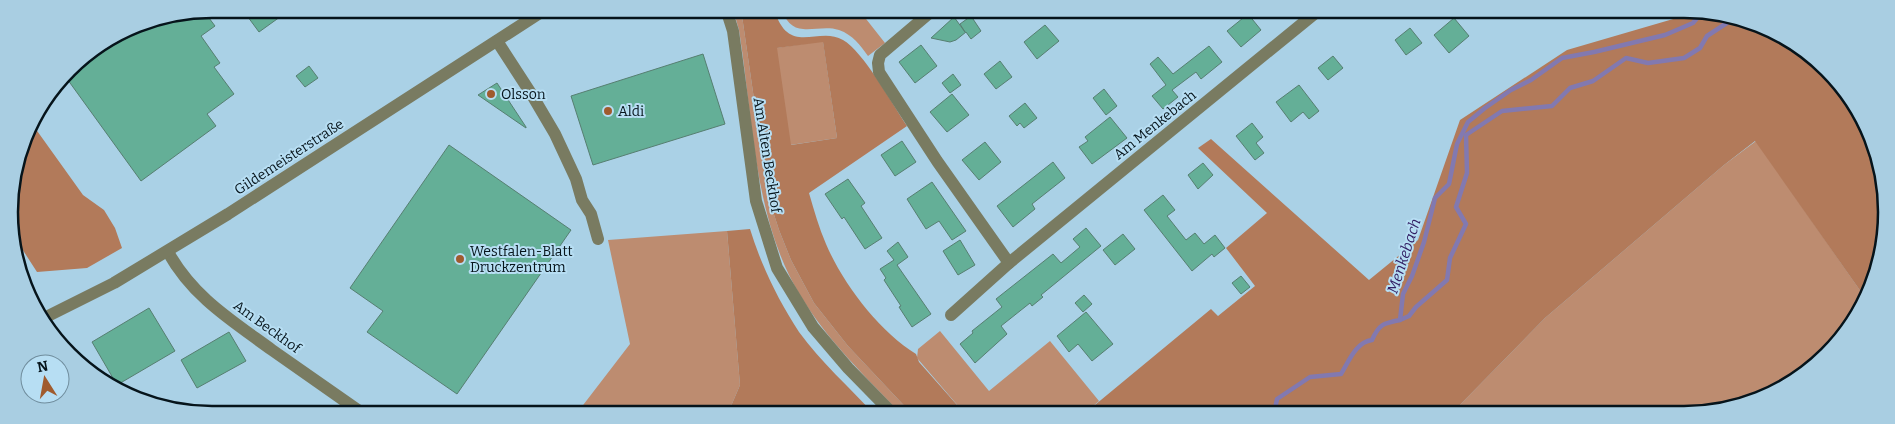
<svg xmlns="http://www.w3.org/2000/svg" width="1895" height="424" font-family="Bitter,serif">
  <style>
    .green { fill: #bd8c70 }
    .forest { fill: #b27a5a; fill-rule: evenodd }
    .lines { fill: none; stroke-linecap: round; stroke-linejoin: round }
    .stream { stroke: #8279b0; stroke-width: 4.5 }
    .building { fill: #64af97; stroke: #567f71 }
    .minor { stroke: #797b61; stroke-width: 12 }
    .poi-dot { fill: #a05b2e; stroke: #b7def3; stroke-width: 2 }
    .labels { text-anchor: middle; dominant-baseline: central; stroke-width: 4; stroke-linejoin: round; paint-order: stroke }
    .poi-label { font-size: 14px; fill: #06141b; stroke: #b7def3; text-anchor: start }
    .street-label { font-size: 14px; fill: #06141b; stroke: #b7def3 }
    .water-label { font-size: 15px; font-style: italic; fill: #332064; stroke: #b7def3 }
    .rim { fill: none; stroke: #06141b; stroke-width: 2.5 }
  </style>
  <rect width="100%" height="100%" fill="#aad1e6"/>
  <!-- green -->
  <g class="green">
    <path d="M733,9H741L768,196L779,230L791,260L814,303L848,346L912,414H901C865,376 827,340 800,295C753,218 753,117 739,30Z"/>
    <path d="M782,9L859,10L885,43L868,56C860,45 853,35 839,30C817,23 792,42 782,9Z"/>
    <path d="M823,41L837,138L790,145L776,48Z"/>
    <path d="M1756,141L1866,299L1827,356L1773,394L1713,412L1710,408L1699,414H1451L1545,318L1724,165Z"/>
    <path d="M727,231L740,385L728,413H577L630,344L608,240Z"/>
    <path d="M940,331L989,391L1050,341L1099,401L1084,414H965L917,358L918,349Z"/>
  </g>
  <!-- forest -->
  <g class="forest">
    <path d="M741,9H774C789,58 818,25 843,40C863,51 893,105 907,126L809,193C814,210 819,228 826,244C843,284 879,331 916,354L919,362L965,414H912L848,346L814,303L791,260L779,230L768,196ZM823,42L837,138L791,145L777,48Z"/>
    <path d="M1686,11H1710L1785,36L1844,88L1879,160L1884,239L1866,299L1755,141L1724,165L1545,318L1451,414H1084L1211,309L1218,316L1255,286L1226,248L1267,213L1198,148L1211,139L1369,280L1418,240L1460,120L1567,50L1680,17Z"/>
    <path d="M30,121L83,195L104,210L115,228L122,248L87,268L37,272L17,241L14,231L10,201L15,193L25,155L22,149Z"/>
    <path d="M750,229C761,265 778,300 799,332C821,362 849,387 874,414L728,413L740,385L727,231Z"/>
  </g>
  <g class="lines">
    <!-- stream -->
    <g class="stream">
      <path d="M1400,320L1409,316L1416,307L1447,280L1450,258L1466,224L1456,207L1467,173L1466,135L1502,111L1552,106L1570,88L1593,81L1626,58L1648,63L1684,58L1700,48L1707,36L1733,19"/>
      <path d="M1274,414L1277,399L1310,377L1341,374C1349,361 1356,342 1372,340C1379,324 1384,323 1400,320L1403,294L1412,276L1424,242L1435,198L1449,184L1457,144L1468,122L1485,108L1511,90L1531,80L1562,58L1594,52L1665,35L1693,23L1703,11"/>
    </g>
  </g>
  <!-- building -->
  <g class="building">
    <path d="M242,9H291L259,32Z"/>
    <path d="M203,10L215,26L201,36L220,63L214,67L234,94L207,114L216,126L141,181L65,76L74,65L134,24Z"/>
    <path d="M1248,14L1261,30L1241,47L1227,31Z"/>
    <path d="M971,16L981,31L971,39L966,32L956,40L950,42L931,38L954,17L965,32L960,24Z"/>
    <path d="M1454,18L1469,36L1449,53L1434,35Z"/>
    <path d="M1045,25L1059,41L1037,59L1024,42Z"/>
    <path d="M1410,28L1422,43L1406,55L1395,40Z"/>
    <path d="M921,45L937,66L915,83L899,62Z"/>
    <path d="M1209,46L1222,62L1201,79L1196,72L1172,90L1178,97L1163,109L1152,96L1166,85L1150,64L1158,57L1173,74Z"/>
    <path d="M703,54L725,124L593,165L571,96Z"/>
    <path d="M1333,56L1343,68L1328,80L1318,68Z"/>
    <path d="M1000,61L1012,77L996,89L984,74Z"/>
    <path d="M309,66L318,78L305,87L296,76Z"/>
    <path d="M953,74L961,85L950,93L942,83Z"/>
    <path d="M497,83L526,127V128L478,95Z"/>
    <path d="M1299,85L1319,111L1309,119L1303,112L1291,122L1276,102Z"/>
    <path d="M1104,89L1117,106L1106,115L1093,98Z"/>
    <path d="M952,94L969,115L947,132L930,112Z"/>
    <path d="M1025,103L1037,118L1024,128L1020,123L1017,126L1009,116Z"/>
    <path d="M1110,117L1127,138L1092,164L1079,147L1088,141L1085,137Z"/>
    <path d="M1252,123L1263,137L1256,143L1264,153L1255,160L1236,136Z"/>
    <path d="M902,141L916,162L895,176L881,155Z"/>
    <path d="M985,142L1001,162L979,180L962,160Z"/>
    <path d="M449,145L571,230L457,394L367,332L383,311L350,288Z"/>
    <path d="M1053,162L1065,178L1032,204L1035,209L1013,227L997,206Z"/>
    <path d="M1203,163L1213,175L1198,189L1188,175Z"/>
    <path d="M848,179L865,203L861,206L882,238L865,249L844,217L842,219L825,194Z"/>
    <path d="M932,182L966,231L952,240L939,221L926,229L907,199Z"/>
    <path d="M1163,195L1175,210L1167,216L1186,240L1195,233L1204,244L1215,235L1225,248L1214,257L1212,254L1192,271L1144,210Z"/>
    <path d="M1086,228L1101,246L1041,295L1043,297L1032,306L1030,303L1001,326L1007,334L975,363L960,344L973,333L972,331L1002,307L996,299L1053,254L1061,263L1080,247L1073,239Z"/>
    <path d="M1123,234L1135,249L1115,265L1103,250Z"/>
    <path d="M960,240L975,265L958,275L943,251Z"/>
    <path d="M898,242L908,257L897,265L931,314L912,327L899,307L901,306L884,280L886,278L880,269L894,260L887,251Z"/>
    <path d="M1241,276L1250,287L1241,294L1232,283Z"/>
    <path d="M1084,295L1092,304L1083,312L1075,303Z"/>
    <path d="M149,308L175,351L117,385L92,342Z"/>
    <path d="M1086,312L1113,344L1092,361L1078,344L1069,352L1057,336Z"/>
    <path d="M229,332L246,361L197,388L181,360Z"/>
  </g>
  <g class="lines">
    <!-- minor -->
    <g class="minor">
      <path d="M726,9L733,31L756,201L777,268L813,327L848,368L893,414"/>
      <path d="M933,10L880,55L878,63L879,72L937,161L1009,263"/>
      <path d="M497,41L532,95L555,134L576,179L582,200L591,214L598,239"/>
      <path d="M168,252C193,297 231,320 272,350C302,371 332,392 362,413"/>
      <path d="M951,315L1009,263L1319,10"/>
      <path d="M42,319L114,283L228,214L546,9"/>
    </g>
  </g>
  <!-- markers -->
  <g class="poi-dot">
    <circle cx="491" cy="94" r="5"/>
    <circle cx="608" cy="111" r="5"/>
    <circle cx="460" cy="259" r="5"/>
  </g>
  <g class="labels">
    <!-- poi labels -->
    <g class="poi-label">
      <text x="501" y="94">Olsson</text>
      <text x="618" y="111">Aldi</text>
      <text x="470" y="251">Westfalen-Blatt<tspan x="470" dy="16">Druckzentrum</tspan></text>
    </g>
    <!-- street labels -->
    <g class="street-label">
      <text transform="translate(1155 125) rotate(-39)">Am Menkebach</text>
      <text transform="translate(767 155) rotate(81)">Am Alten Beckhof</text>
      <text transform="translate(289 157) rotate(-33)">Gildemeisterstraße</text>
      <text transform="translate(267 327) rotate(36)">Am Beckhof</text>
    </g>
    <!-- water labels -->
    <g class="water-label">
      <text transform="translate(1404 256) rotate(-72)">Menkebach</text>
    </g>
  </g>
  <!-- crop -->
  <path d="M0 0H1895V424H0ZM212 18H1684A194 194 0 0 1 1878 212V212A194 194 0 0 1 1684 406H212A194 194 0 0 1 18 212V212A194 194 0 0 1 212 18Z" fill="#a9cee2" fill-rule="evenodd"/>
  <path class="rim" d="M212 18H1684A194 194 0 0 1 1878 212V212A194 194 0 0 1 1684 406H212A194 194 0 0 1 18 212V212A194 194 0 0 1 212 18Z"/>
  <!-- north arrow -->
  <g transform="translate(45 379) rotate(349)"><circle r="24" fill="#b7def3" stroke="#708d9d"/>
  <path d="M0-4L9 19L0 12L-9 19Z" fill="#a05b2e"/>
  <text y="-8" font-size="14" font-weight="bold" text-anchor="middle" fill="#06141b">N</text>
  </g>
</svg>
